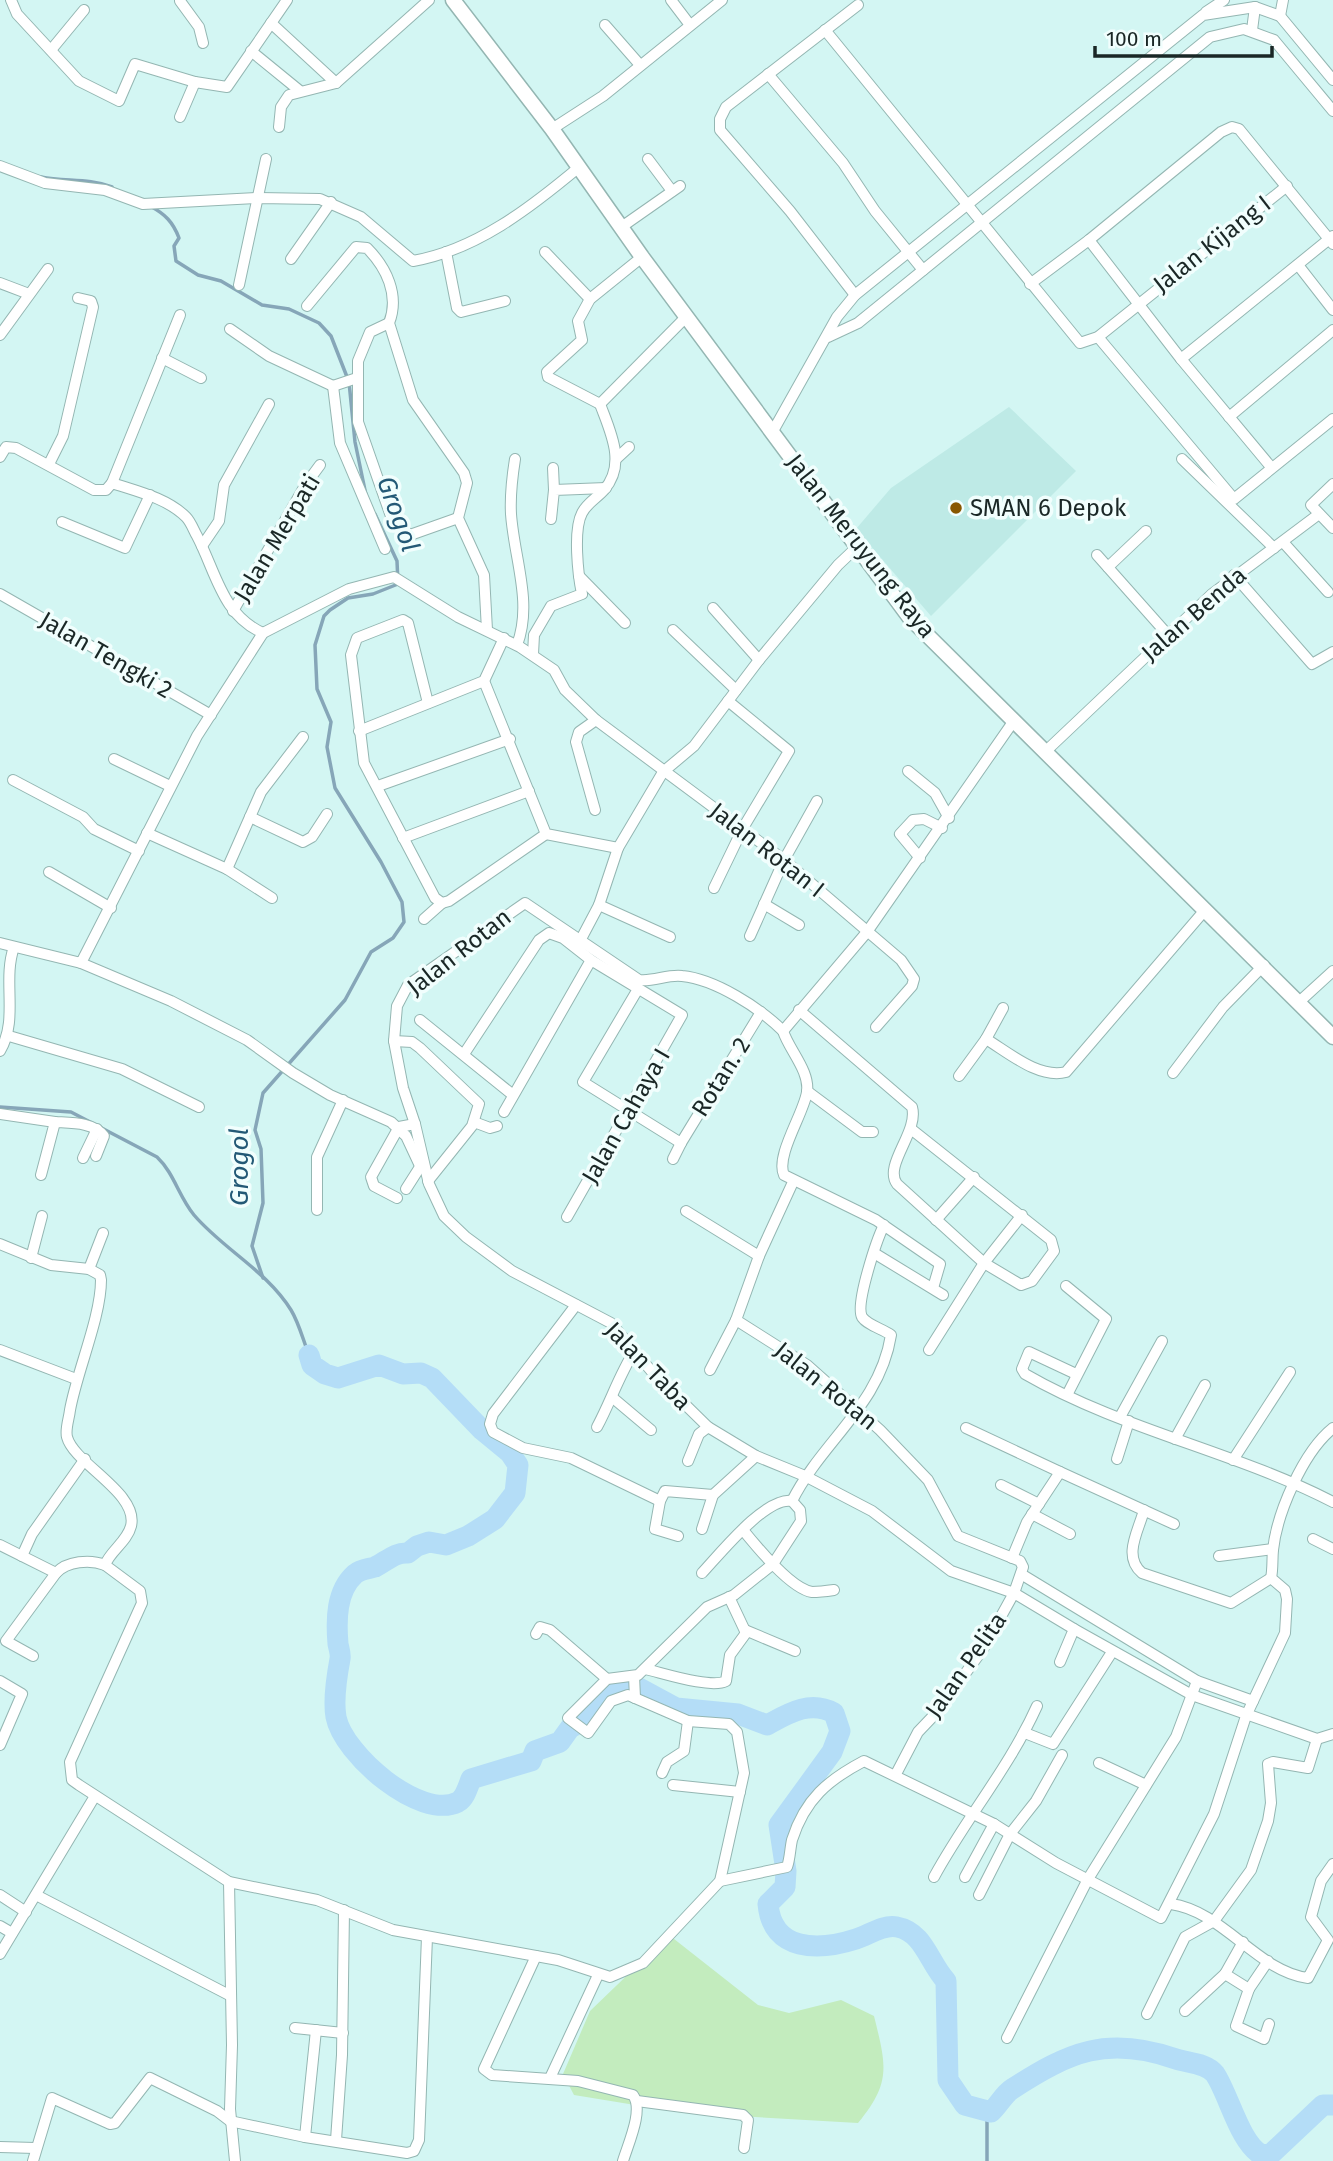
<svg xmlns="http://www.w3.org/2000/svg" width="1333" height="2161" font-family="'Fira Sans',sans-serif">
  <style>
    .built { fill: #beeae6 }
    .green { fill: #c3ecbe }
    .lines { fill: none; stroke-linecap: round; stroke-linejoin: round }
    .stream { stroke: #86a6b8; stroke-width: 3.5 }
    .river { stroke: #b4ddf7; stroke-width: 21 }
    .street-casing { stroke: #94b6b2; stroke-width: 12 }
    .secondary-casing { stroke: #94b6b2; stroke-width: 17 }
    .street { stroke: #fff; stroke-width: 10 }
    .secondary { stroke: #fff; stroke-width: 14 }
    .poi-dot { fill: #885700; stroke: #f1fefd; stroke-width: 2.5 }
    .labels { text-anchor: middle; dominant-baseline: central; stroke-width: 7; stroke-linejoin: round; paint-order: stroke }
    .street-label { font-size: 24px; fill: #1a2726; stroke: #f1fefd }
    .poi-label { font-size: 24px; fill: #1a2726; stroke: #f1fefd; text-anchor: start }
    .water-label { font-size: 26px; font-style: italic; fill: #235976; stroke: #f1fefd }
  </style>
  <rect width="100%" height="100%" fill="#d3f6f3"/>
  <!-- built -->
  <path class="built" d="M1009,407L1076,471L931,616L856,529L891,488Z"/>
  <!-- green -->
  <path class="green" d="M669,1935L758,2005L789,2013L841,2000L874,2016C886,2065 892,2082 858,2123L684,2113L574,2095L563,2074L590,2011Z"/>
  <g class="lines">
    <!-- stream -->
    <g class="stream">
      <path d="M41,177C65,182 88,178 112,187"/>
      <path d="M150,206C165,214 173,222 179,238L174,246L176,261L198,275L221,281L262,305L289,309L319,323L331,336L349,382L355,442L366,495"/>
      <path d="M0,1107L71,1112L157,1157C174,1173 179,1197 194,1215C223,1249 267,1271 291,1310C299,1323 303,1340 309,1355"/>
      <path d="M263,1278L252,1246L263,1203L261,1149L255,1130L263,1093L345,1000L371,952L393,938L404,922L402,902L381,862L335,788L327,747L331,722L317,689L315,645L324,616L330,610L348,598L373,594L398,584L397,561L375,514"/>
      <path d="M987,2112V2161"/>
    </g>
    <!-- river -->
    <path class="river" d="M309,1355L312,1365L325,1374L338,1378L379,1365L403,1374L421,1373L432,1378L482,1430L510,1453L518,1465L515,1493L495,1519L468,1536L446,1545L429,1542L417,1546L408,1553C395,1552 387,1561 375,1567C368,1569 361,1569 355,1574C336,1591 336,1620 338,1644C339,1649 341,1654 340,1659C337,1675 333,1700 336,1717C343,1754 420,1821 458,1802C465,1798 468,1787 471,1779L531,1761L535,1751L560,1742L570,1728L588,1718L600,1699L624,1688H639L676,1708L738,1714L767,1725C789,1713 810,1700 834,1713L840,1731L832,1752L779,1825L786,1871L785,1887L768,1904C772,1952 819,1951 856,1939C869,1935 883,1924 897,1927C924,1932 929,1963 946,1981L948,2080L965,2105L991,2112C998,2106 1004,2094 1012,2089C1069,2052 1107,2035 1176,2059C1188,2063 1207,2063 1215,2074C1229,2095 1240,2144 1262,2155L1272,2153L1323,2105H1333"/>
    <defs>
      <g id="street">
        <path d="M11,0L17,14L79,81L119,101L135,64L195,82"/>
        <path d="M671,0L690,25"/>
        <path d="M180,1L199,27L203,43"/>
        <path d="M1206,12L1224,0"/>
        <path d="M1280,16L1283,0"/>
        <path d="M271,23L336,83"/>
        <path d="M605,25L640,65"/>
        <path d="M825,30L1080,343L1098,337L1287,186"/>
        <path d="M1252,30L1255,7"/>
        <path d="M51,50L84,10"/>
        <path d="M251,51L300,91"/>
        <path d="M768,74L843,163L875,211L923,270"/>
        <path d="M180,117L195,82L227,87L287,0"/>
        <path d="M279,127L281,107L289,95L336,83L429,0"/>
        <path d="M552,129L603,96L722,0"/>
        <path d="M648,159L672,191"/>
        <path d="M0,166L45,183L105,190L143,204L258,198L320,199L361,217L413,261C476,250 530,208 578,168"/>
        <path d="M620,228L680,186"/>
        <path d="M1089,240L1181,359L1271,467"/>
        <path d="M446,252L457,308L461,312L505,301"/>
        <path d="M545,252L590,299"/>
        <path d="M291,259L331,202"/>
        <path d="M1298,265L1333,310"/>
        <path d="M0,283L29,294"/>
        <path d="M1030,284L1089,240L1221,132L1232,127L1239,129L1333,244"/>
        <path d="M239,285L266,159"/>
        <path d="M855,295L790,211L720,130V119L726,107L858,5"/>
        <path d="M307,306L356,247L367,248C386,267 400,295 389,323L413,400L464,473L467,483L458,518L484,575L487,630"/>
        <path d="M389,323L370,332L358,361V422L393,522L410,535L458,518"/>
        <path d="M230,329L269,356L333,386"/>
        <path d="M0,335L48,269"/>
        <path d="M828,337L858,323L1210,37L1244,29L1274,40L1333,111"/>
        <path d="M1098,337L1234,499L1333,419"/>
        <path d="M162,358L201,378"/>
        <path d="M1181,359L1333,236"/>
        <path d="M333,386L340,443L385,549"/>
        <path d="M333,386L357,378"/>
        <path d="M600,404L548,377L547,372L582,340L578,321L590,299L642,257"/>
        <path d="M600,404L687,316"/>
        <path d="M1229,417L1333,330"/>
        <path d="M773,431L837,317L855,295L1203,15L1255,7L1280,16L1333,80"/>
        <path d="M0,457L6,447L16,448L94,490H106L112,483C136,491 167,498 186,517C191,522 194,531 197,536C216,572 222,615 263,633"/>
        <path d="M515,459C512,478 510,496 511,514C514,558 533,603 517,645"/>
        <path d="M616,459L629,447"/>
        <path d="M1182,459L1274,548"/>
        <path d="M49,464L63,436L93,307L91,301L78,298"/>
        <path d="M553,468L554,490"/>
        <path d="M112,483L180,315"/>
        <path d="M1333,484L1311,505L1333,528"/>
        <path d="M551,519L554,490L606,488"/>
        <path d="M62,522L125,548L150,495"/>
        <path d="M1283,542L1328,592"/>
        <path d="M202,546L219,521L224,485L269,404"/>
        <path d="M1097,555L1168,635"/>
        <path d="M1108,567L1146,531"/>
        <path d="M1234,575L1312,664L1333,652"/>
        <path d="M579,576L625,623"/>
        <path d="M0,594L211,715"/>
        <path d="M713,608L759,660"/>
        <path d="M233,611L306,484L320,465"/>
        <path d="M673,630L736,690"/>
        <path d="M533,654L534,635L551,606L582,594C578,575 573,530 582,513C587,503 597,498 604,490C627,464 610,431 600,404"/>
        <path d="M484,681L546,834L618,848"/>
        <path d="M428,703L408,623L403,620L357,638L351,655L364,763L435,898L442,903L449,901L546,834"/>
        <path d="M359,731L484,681L504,638"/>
        <path d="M1046,751L1212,594L1319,514"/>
        <path d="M114,759L170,786"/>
        <path d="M908,771L935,793L949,818"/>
        <path d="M13,780L83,817L94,829L139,851"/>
        <path d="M378,786L510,739"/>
        <path d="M595,810L576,742L579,732L596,720"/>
        <path d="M250,817L303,842L312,837L327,814"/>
        <path d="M147,833L227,869L261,792L303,737"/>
        <path d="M403,838L529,791"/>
        <path d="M920,858L900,834L913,820L924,819L942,828"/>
        <path d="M227,869L272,898"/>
        <path d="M49,872L111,908"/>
        <path d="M714,888L743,828L789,751L728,701"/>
        <path d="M764,904L799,925"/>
        <path d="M599,905L670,937"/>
        <path d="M424,919L442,903"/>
        <path d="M750,936L784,860L817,801"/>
        <path d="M580,941L599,905L618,848L663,772L694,746L759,660L838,565L857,547"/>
        <path d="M0,943L81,963L197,736L263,633L349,589L394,577L458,617L520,647L554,670L565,690L596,720L784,860L901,960L914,979L912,986L876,1027"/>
        <path d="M81,963L171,1001L247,1040L293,1073L330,1095L391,1122L406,1136L421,1168"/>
        <path d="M638,989L583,1082L681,1143L761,1012"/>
        <path d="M1299,1002L1333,971"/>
        <path d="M799,1010L912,1107C919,1132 883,1165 897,1184L984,1263L1021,1285L1032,1281L1054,1251L1051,1240L911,1129"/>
        <path d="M420,1020L513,1095"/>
        <path d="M783,1031C789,1050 810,1071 807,1092C804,1113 775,1156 784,1175L876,1220L940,1264L933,1288"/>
        <path d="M9,1036L122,1069L199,1107"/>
        <path d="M986,1039L1003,1008"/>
        <path d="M394,1041L412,1042L420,1048L479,1104L472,1126L428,1181"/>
        <path d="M0,1051C19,1019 2,981 14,947"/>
        <path d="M464,1054L539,940L549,933L563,938L591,960L682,1015L567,1217"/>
        <path d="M1173,1073L1223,1007L1264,965"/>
        <path d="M959,1076L986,1039C1009,1053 1039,1079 1066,1072L1205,910"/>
        <path d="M807,1091L862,1132H873"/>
        <path d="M504,1112L591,960"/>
        <path d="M0,1114L55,1122L41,1175"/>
        <path d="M55,1122C72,1123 93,1122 104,1136L96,1156"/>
        <path d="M474,1122L490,1128L497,1126"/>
        <path d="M83,1158L97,1129"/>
        <path d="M673,1159L681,1143"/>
        <path d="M793,1182L759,1256L736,1320L807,1365L880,1430L928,1480L958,1536L1020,1561L1023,1567L1014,1593L983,1649L938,1711L918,1732L896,1774"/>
        <path d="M406,1189L420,1167"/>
        <path d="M397,1198L374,1186L371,1177L399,1127L415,1124"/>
        <path d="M317,1210V1157L343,1100"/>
        <path d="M686,1211L759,1256"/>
        <path d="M936,1220L974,1177"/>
        <path d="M0,1244L51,1265L89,1269L100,1275L101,1280C101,1317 77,1371 70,1410C69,1419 65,1429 67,1437C74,1464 139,1493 131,1526C127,1542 110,1551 105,1565L140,1591L142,1603L70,1762L72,1780L79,1785L229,1882L317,1900L393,1930L558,1960L610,1977L643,1963L720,1881L744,1773L737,1732L729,1724L688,1721L628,1695L611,1701L588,1733L568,1718L607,1679L638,1675L707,1607L734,1595L773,1564L801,1521L800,1510L792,1501C766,1496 719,1555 702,1573"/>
        <path d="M874,1253L943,1295"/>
        <path d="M31,1258L42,1216"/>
        <path d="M89,1269L103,1233"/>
        <path d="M1066,1286L1106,1319L1067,1395"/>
        <path d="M576,1305L493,1414L490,1424L493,1432L523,1448L571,1458L660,1501"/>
        <path d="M0,1350L76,1379"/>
        <path d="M929,1350L984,1263L1022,1215"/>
        <path d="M710,1370L736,1320"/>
        <path d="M1076,1374L1029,1352L1022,1369L1025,1374C1122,1430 1234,1451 1333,1502"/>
        <path d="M613,1398L651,1430"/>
        <path d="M1120,1417L1162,1341"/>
        <path d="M597,1427C611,1401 619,1375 635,1350"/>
        <path d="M708,1427L653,1373L611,1323L512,1271L466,1237L444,1216L429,1184L415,1124L403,1088L394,1041L397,1006L408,985L525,903L639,980C653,982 668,974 682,976C715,979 760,1008 783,1031L867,932L1013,722"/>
        <path d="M966,1428L1060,1472"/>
        <path d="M1175,1439L1205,1385"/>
        <path d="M1117,1459L1129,1421"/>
        <path d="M1233,1460L1290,1372"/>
        <path d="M688,1461L699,1434L708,1427L756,1456L805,1476L872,1511L951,1571L1014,1593L1074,1629L1060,1662"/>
        <path d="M1001,1485L1039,1504"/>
        <path d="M792,1501C822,1441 880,1405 891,1335C883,1329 867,1325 862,1317C855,1304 877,1239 884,1225"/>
        <path d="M1144,1510C1139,1530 1122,1556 1142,1573L1231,1603L1271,1578"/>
        <path d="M1032,1514L1070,1534"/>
        <path d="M702,1529L713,1495L756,1456"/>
        <path d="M743,1530C756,1546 791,1589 812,1592C819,1592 827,1591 834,1590"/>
        <path d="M678,1536L655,1529L660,1501L665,1491L713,1495"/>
        <path d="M1313,1539L1333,1549"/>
        <path d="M0,1545L56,1573"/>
        <path d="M22,1556L32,1534L85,1459"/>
        <path d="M1219,1556L1273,1549"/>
        <path d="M1012,1558L1027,1522L1060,1472L1174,1524"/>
        <path d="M1021,1574L1197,1681L1253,1701"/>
        <path d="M1074,1629L1192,1695L1317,1739L1333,1734"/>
        <path d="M745,1630L795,1651"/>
        <path d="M536,1634L540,1627L550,1630L607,1679"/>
        <path d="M33,1656L6,1641L56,1573C67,1561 90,1559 105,1565"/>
        <path d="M645,1669C663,1673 711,1689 726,1681L730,1655L746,1633L729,1597"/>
        <path d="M634,1676L635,1698"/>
        <path d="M0,1681L22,1694L0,1745"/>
        <path d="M1025,1733L1053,1744L1112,1652"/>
        <path d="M1099,1763L1146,1785"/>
        <path d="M662,1773L667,1762L684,1751L688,1721"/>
        <path d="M673,1785L740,1792"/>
        <path d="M934,1877C966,1818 1009,1768 1037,1706"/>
        <path d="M965,1877L994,1824"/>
        <path d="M720,1881L787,1867C790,1859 790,1849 792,1840C805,1799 828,1780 864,1761L994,1824L1056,1863L1161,1918L1214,1814L1246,1716L1285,1633L1287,1599L1285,1590L1271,1578C1273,1569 1272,1560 1273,1550C1277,1513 1303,1452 1333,1428"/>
        <path d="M229,1882L232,2045L230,2109L235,2161"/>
        <path d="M0,1895L26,1912"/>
        <path d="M36,1895L231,1996"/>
        <path d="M979,1895L1010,1834L1036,1801L1062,1755"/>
        <path d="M1171,1904C1223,1911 1258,1972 1308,1978L1328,1940L1311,1917L1321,1881L1333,1864"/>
        <path d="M0,1926L12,1933"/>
        <path d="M0,1954L95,1796"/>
        <path d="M536,1956L484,2069L492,2075L578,2081L633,2095C644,2110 628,2144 623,2161"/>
        <path d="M1268,1961L1249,1989L1236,2026L1264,2039L1269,2024"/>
        <path d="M1225,1974L1243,1942"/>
        <path d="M1185,2011L1225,1974L1249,1989"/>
        <path d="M1147,2014L1185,1937L1214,1921L1251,1870L1268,1821L1271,1803L1268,1764L1273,1762L1308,1768L1317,1739"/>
        <path d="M295,2028L343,2033"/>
        <path d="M316,2030L305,2137L407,2153L414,2151L419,2140L427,1937"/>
        <path d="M1007,2038L1088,1879L1176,1737L1197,1681"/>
        <path d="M550,2078L598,1975"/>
        <path d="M637,2101L743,2115L748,2120L744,2148"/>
        <path d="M336,2140L342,2055L344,1910"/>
        <path d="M0,2147L35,2148"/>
        <path d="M33,2161L52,2098L110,2124L115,2123L150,2078L217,2111L230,2121L305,2137"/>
      </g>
      <path id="secondary" d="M453,0L552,129L642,257L910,618L1333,1037"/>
    </defs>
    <!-- street casing -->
    <use href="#street" class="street-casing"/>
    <!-- secondary casing -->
    <use href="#secondary" class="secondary-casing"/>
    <!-- street -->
    <use href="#street" class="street"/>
    <!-- secondary -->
    <use href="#secondary" class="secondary"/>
  </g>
  <!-- markers -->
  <circle class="poi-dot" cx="956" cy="508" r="7"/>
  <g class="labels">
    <!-- street labels -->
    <g class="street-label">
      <text transform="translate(1212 244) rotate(-38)">Jalan Kijang I</text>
      <text transform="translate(277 538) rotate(-59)">Jalan Merpati</text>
      <text transform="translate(861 546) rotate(52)">Jalan Meruyung Raya</text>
      <text transform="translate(1194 614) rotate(-41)">Jalan Benda</text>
      <text transform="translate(106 655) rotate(30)">Jalan Tengki 2</text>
      <text transform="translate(767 850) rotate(38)">Jalan Rotan I</text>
      <text transform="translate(459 952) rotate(-38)">Jalan Rotan</text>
      <text transform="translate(721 1077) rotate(-58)">Rotan. 2</text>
      <text transform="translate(626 1116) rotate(-60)">Jalan Cahaya I</text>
      <text transform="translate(648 1366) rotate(46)">Jalan Taba</text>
      <text transform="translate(826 1386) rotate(39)">Jalan Rotan</text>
      <text transform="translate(966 1665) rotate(-55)">Jalan Pelita</text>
    </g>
    <!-- poi labels -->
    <g class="poi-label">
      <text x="970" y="508">SMAN 6 Depok</text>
    </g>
    <!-- water labels -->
    <g class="water-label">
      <text transform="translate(398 514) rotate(70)">Grogol</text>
      <text transform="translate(239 1167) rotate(-90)">Grogol</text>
    </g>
  </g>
  <!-- scale -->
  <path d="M1095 46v10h177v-10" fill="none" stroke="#1a2726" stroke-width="3.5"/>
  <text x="1106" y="46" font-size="21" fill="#1a2726" stroke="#f1fefd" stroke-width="5" paint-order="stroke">100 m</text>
</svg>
